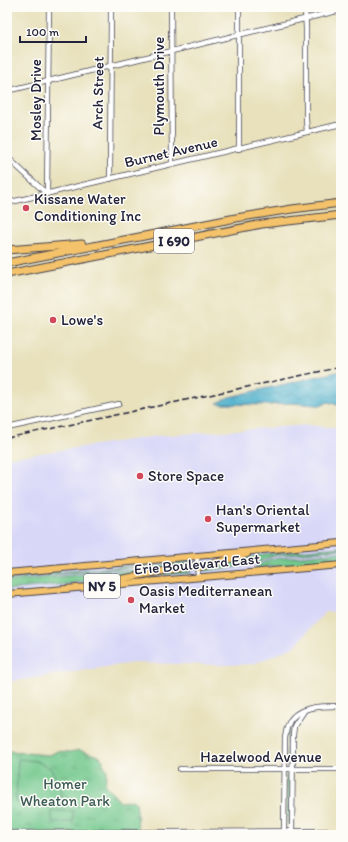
<svg xmlns="http://www.w3.org/2000/svg" width="348" height="842" font-family="Itim,sans-serif">
  <style>
    .built { fill: #d8d7f8 }
    .grass { fill: url(#grass-tufts); stroke: #4a7464 }
    .garden { fill: #72c78c; stroke: #4a7464 }
    .water { fill: url(#water-waves); stroke: #376883 }
    .lines { fill: none; stroke-linecap: round; stroke-linejoin: round }
    .minor-casing { stroke: #403f4e; stroke-width: 6 }
    .major-casing { stroke: #403f4e; stroke-width: 8 }
    .highway-casing { stroke: #403f4e; stroke-width: 9 }
    .minor { stroke: #fff; stroke-width: 4.5 }
    .major { stroke: #f3c26a; stroke-width: 6 }
    .highway { stroke: #f3c26a; stroke-width: 7 }
    .rail { stroke: #22223b; stroke-width: 1.5; stroke-dasharray: 6 3; stroke-linecap: butt }
    .poi-dot { fill: #d1495b; stroke: #fdfcf7; stroke-width: 1.5 }
    .labels { text-anchor: middle; dominant-baseline: central; stroke-width: 3; stroke-linejoin: round; paint-order: stroke }
    .shield { fill: #fdfcf7; stroke: #646373; stroke-width: 1 }
    .shield-label { font-size: 14px; font-weight: bold; fill: #22223b }
    .street-label { font-size: 15px; fill: #22223b; stroke: #fdfcf7 }
    .poi-label { font-size: 15px; fill: #22223b; stroke: #fdfcf7; text-anchor: start }
    .park-label { font-size: 15px; fill: #3e5c57; stroke: #fdfcf7 }
  </style>
  <defs>
    <pattern id="grass-tufts" width="24" height="20" patternUnits="userSpaceOnUse"><rect width="24" height="20" fill="#72c78c"/><path d="M3 7l-1-3M5 7V3M7 7l1-3M15 17l-1-3M17 17v-4M19 17l1-3" fill="none" stroke="#5da174"/></pattern>
    <pattern id="water-waves" width="16" height="10" patternUnits="userSpaceOnUse"><rect width="16" height="10" fill="#4cafcb"/><path d="M0 5q4-4 8 0t8 0" fill="none" stroke="#3f8ea6"/></pattern>
  </defs>
  <rect width="100%" height="100%" fill="#fdfcf7"/>
  <filter id="ink" filterUnits="userSpaceOnUse"><feTurbulence type="fractalNoise" baseFrequency=".025" numOctaves="2"/><feDisplacementMap in="SourceGraphic" scale="8" xChannelSelector="R" yChannelSelector="G"/><feConvolveMatrix kernelMatrix="1 2 1 2 8 2 1 2 1" color-interpolation-filters="sRGB"/></filter>
  <filter id="wash" filterUnits="userSpaceOnUse"><feTurbulence type="fractalNoise" baseFrequency=".012" numOctaves="4" result="noise"/><feDisplacementMap in="SourceGraphic" scale="16" xChannelSelector="R" yChannelSelector="G"/><feGaussianBlur stdDeviation="0.9" result="paint"/><feColorMatrix in="noise" values="0 0 0 0 0 0 0 0 0 0 0 0 0 0 0 0 0 1.4 0 .05"/><feComposite in="paint" operator="in"/></filter>
  <g filter="url(#wash)">
    <rect width="100%" height="100%" fill="#e8e1bc"/>
    <!-- built -->
    <path class="built" d="M308,425L341,429V612H325L294,647L253,664L227,665L133,663L7,682V458L156,436Z"/>
    <!-- grass -->
    <g class="grass">
      <path d="M307,7H340L307,15Z"/>
      <path d="M341,547V549L272,556L257,563L231,568L205,571L204,568L264,554Z"/>
      <path d="M341,552V561L256,568V566L271,559Z"/>
      <path d="M189,558L192,561V564H190L187,560H179L125,568L7,579V576L119,567Z"/>
      <path d="M185,562L188,564L69,584L7,590V582L10,581L129,570Z"/>
      <path d="M188,568L189,572L192,573L141,577Z"/>
      <path d="M289,729L290,731V761L288,762L286,761L288,730Z"/>
      <path d="M7,750L14,752L49,755L52,754L58,751L70,752L79,750L99,756L103,760V764L107,770L105,785L120,802L132,800L136,803L137,811L138,833H7Z"/>
      <path d="M288,775L290,776V822L289,824L287,825L286,776Z"/>
    </g>
    <!-- garden -->
    <g class="garden">
      <path d="M18,759L36,761L50,768L60,783L61,800L20,804L16,801Z"/>
      <rect x="52" y="811" width="21" height="11"/>
    </g>
    <!-- water -->
    <path class="water" d="M341,371V406L328,402L323,405H316L290,403L269,405L221,404L217,403L229,397Z"/>
  </g>
  <g filter="url(#ink)">
    <g class="lines">
      <defs>
        <g id="minor">
          <path d="M171,7L172,164"/>
          <path d="M305,7L306,29V119L307,132"/>
          <path d="M7,91L341,10"/>
          <path d="M239,149V7"/>
          <path d="M7,157L47,194"/>
          <path d="M110,179L111,7"/>
          <path d="M47,194L49,7"/>
          <path d="M7,203L341,124"/>
          <path d="M7,428L119,404"/>
          <path d="M197,556L198,577"/>
          <path d="M180,769H341"/>
          <path d="M7,833L341,831"/>
          <path d="M284,833L285,738C286,734 286,729 288,725C295,705 324,706 341,706"/>
          <path d="M292,833L293,735L294,726L304,711"/>
        </g>
        <g id="major">
          <path d="M197,568L247,554"/>
          <path d="M7,573L341,543"/>
          <path d="M104,582L197,565"/>
          <path d="M7,594L341,565"/>
        </g>
        <g id="highway">
          <path d="M7,250L82,244"/>
          <path d="M7,263L236,218L292,209L341,203"/>
          <path d="M7,274L262,224L341,215"/>
        </g>
      </defs>
      <!-- minor casing -->
      <use href="#minor" class="minor-casing"/>
      <!-- major casing -->
      <use href="#major" class="major-casing"/>
      <!-- highway casing -->
      <use href="#highway" class="highway-casing"/>
      <!-- minor -->
      <use href="#minor" class="minor"/>
      <!-- major -->
      <use href="#major" class="major"/>
      <!-- highway -->
      <use href="#highway" class="highway"/>
      <!-- rail -->
      <path class="rail" d="M7,438L341,367"/>
    </g>
  </g>
  <!-- markers -->
  <g class="poi-dot">
    <circle cx="26" cy="208" r="4"/>
    <circle cx="53" cy="320" r="4"/>
    <circle cx="140" cy="476" r="4"/>
    <circle cx="208" cy="519" r="4"/>
    <circle cx="131" cy="600" r="4"/>
  </g>
  <g class="labels">
    <!-- shield labels -->
    <g class="shield">
      <rect x="154" y="229" width="40" height="24" rx="3"/>
      <rect x="84" y="574" width="36" height="24" rx="3"/>
    </g>
    <g class="shield-label">
      <text x="174" y="241">I 690</text>
      <text x="102" y="586">NY 5</text>
    </g>
    <!-- street labels -->
    <g class="street-label">
      <text transform="translate(159 86) rotate(-90)">Plymouth Drive</text>
      <text transform="translate(98 93) rotate(-89)">Arch Street</text>
      <text transform="translate(36 100) rotate(-90)">Mosley Drive</text>
      <text transform="translate(171 152) rotate(-13)">Burnet Avenue</text>
      <text transform="translate(197 564) rotate(-5)">Erie Boulevard East</text>
      <text x="261" y="757">Hazelwood Avenue</text>
    </g>
    <!-- poi labels -->
    <g class="poi-label">
      <text x="34" y="199">Kissane Water<tspan x="34" dy="17">Conditioning Inc</tspan></text>
      <text x="61" y="320">Lowe's</text>
      <text x="148" y="476">Store Space</text>
      <text x="216" y="510">Han's Oriental<tspan x="216" dy="17">Supermarket</tspan></text>
      <text x="139" y="591">Oasis Mediterranean<tspan x="139" dy="17">Market</tspan></text>
    </g>
    <!-- park labels -->
    <g class="park-label">
      <text x="65" y="784">Homer<tspan x="65" dy="17">Wheaton Park</tspan></text>
    </g>
  </g>
  <!-- margin -->
  <rect width="348" height="842" fill="none" stroke="#fdfcf7" stroke-width="24"/>
  <!-- scale -->
  <path d="M20 36v6h66v-6" fill="none" stroke="#22223b" stroke-width="2"/>
  <text x="26" y="36" font-size="12" fill="#22223b" stroke="#fdfcf7" stroke-width="3" paint-order="stroke">100 m</text>
</svg>
